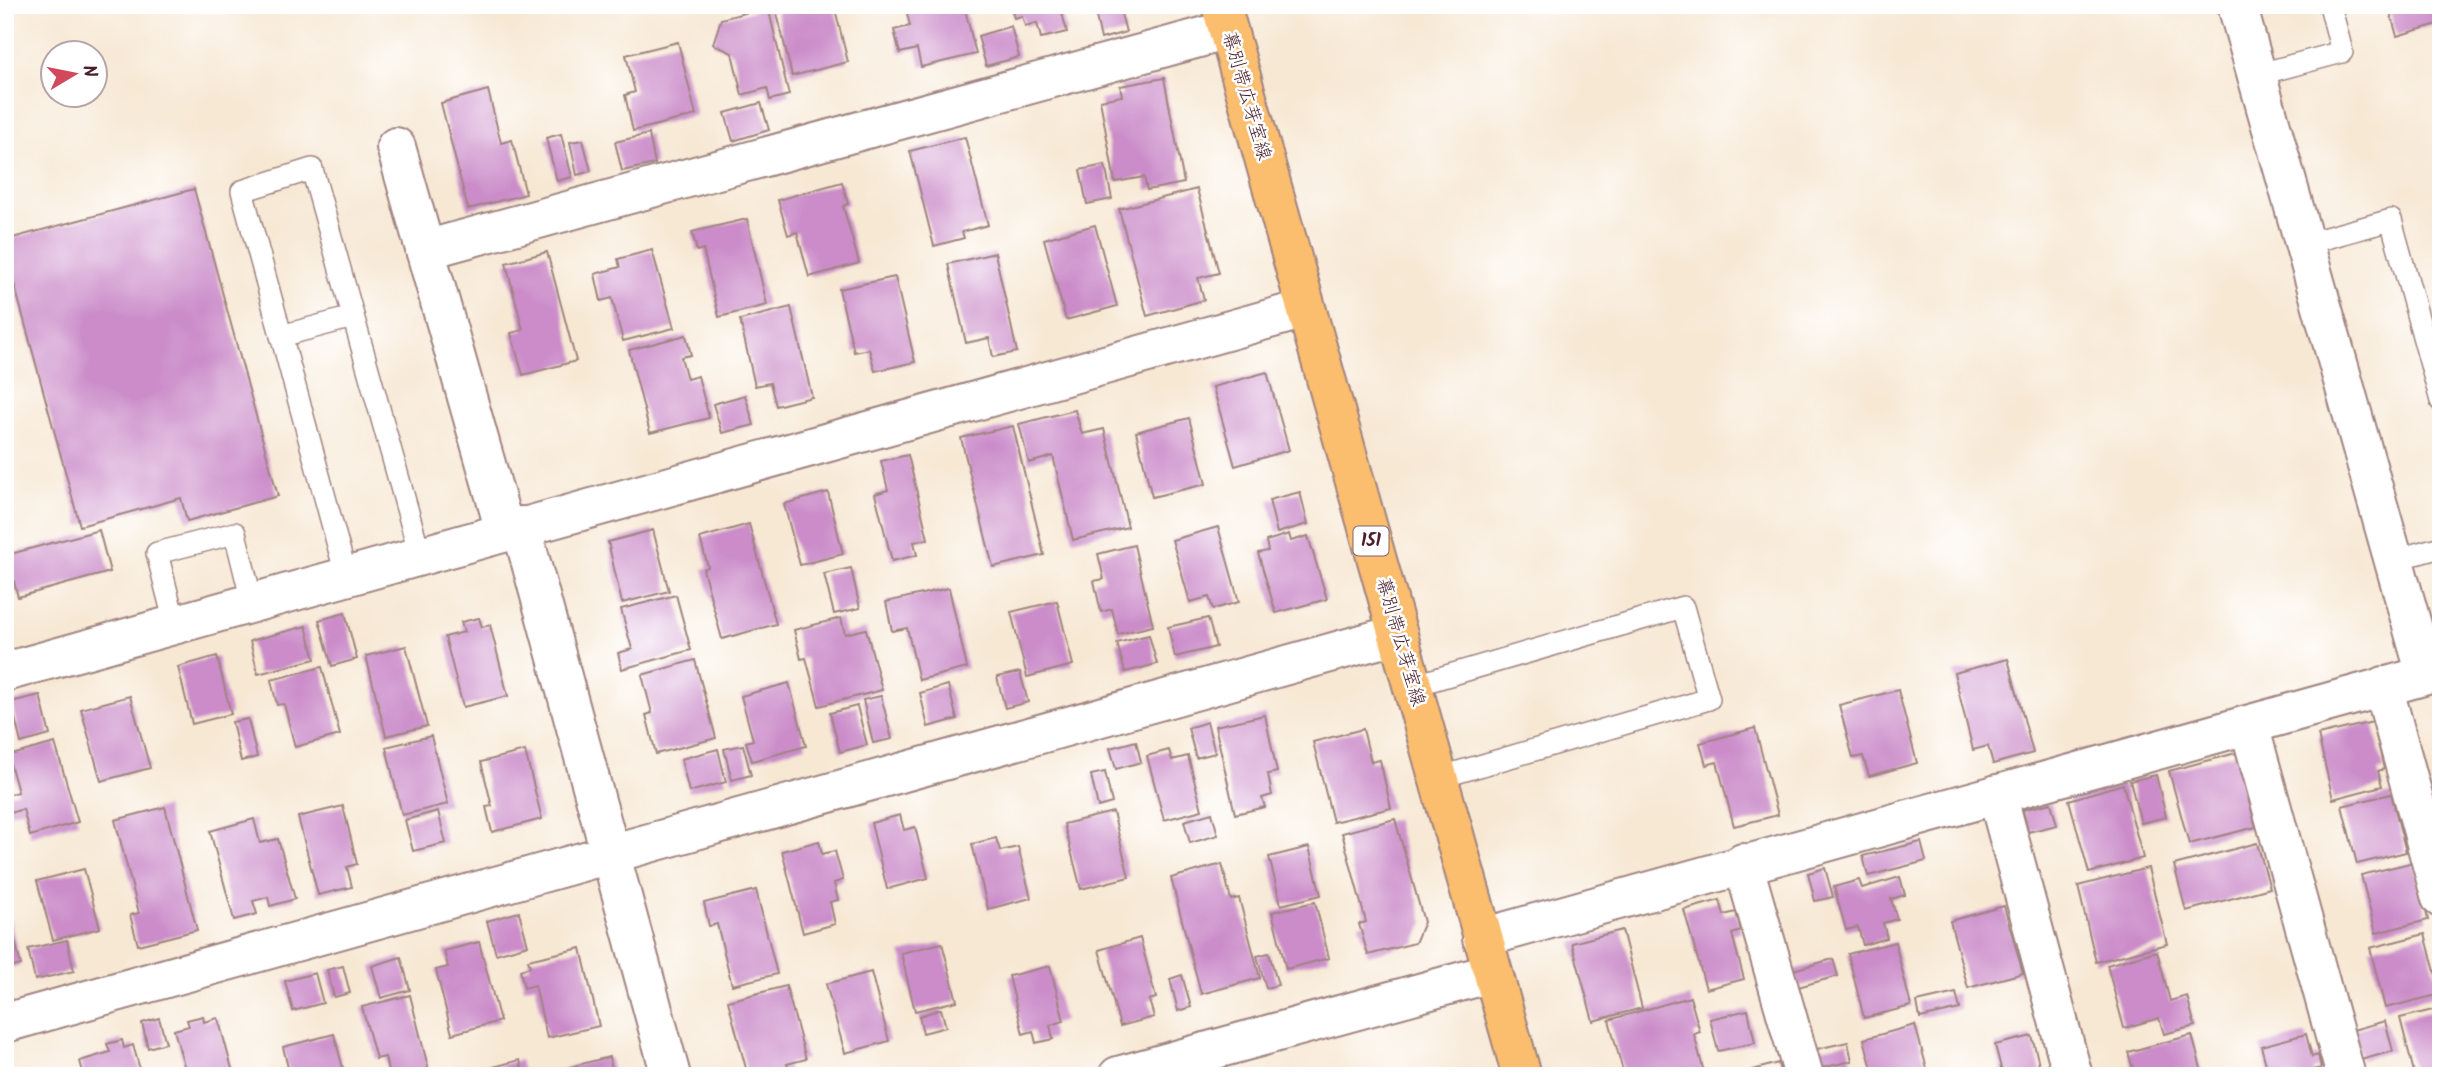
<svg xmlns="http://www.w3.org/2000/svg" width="2446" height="1081" font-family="Kalam,'Klee One',sans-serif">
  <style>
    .building { fill: #cb8cc9 }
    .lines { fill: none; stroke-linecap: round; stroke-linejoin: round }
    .lane-casing { stroke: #a08480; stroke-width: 24 }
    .street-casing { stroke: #a08480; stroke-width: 42 }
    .primary-casing { stroke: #a08480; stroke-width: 42 }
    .lane { stroke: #fff; stroke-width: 21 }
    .street { stroke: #fff; stroke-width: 38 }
    .primary { stroke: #fbbd6e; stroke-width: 38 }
    .labels { text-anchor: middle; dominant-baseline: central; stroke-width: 5; stroke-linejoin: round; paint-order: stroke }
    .shield { fill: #fff; stroke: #80626b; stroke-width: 2 }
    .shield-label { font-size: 18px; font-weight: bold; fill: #4a1f2b }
    .street-label { font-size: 19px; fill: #4a1f2b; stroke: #fff }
  </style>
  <rect width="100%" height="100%" fill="#fff"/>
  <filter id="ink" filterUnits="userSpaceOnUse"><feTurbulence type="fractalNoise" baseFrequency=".0143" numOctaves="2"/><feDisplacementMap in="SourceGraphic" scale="14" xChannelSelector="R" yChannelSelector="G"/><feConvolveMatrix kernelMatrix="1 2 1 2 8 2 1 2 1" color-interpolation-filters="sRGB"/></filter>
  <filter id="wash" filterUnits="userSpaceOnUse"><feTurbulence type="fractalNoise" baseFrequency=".00686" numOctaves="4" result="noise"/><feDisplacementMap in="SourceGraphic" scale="28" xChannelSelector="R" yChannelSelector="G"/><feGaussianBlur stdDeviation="1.57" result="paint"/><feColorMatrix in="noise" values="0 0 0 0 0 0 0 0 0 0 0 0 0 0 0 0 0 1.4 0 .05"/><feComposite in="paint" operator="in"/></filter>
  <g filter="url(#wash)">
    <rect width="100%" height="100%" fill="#f7e8d4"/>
    <g id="blocks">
      <!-- building -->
      <g class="building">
        <path d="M791,5H834L848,62L792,76L776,9Z"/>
        <path d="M905,5H964L976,54L921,67L917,49L900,53L894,30L910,26Z"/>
        <path d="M1010,5H1060L1067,32L1041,38L1037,23L1025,26L1022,16L1014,18Z"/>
        <path d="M2388,5H2441V23L2397,36Z"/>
        <path d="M1119,6L1126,32L1101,39L1095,12Z"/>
        <path d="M768,7L789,95L770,100L767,88L742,95L732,53L713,44L721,19Z"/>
        <path d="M1011,26L1019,57L986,66L978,36Z"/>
        <path d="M678,42L696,115L633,131L625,95L635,92L626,55Z"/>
        <path d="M1164,78L1184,183L1147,190L1144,177L1115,182L1100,100L1122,96L1120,86Z"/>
        <path d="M488,90L501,143L512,140L526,194L468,209L441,103Z"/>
        <path d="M761,103L769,130L733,141L725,113Z"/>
        <path d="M561,134L572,177L557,181L546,138Z"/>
        <path d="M649,134L655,164L622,171L615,142Z"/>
        <path d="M965,137L988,225L962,232L964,238L934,246L910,151Z"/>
        <path d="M583,140L591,171L577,175L570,142Z"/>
        <path d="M1105,165L1112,199L1087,204L1080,170Z"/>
        <path d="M842,182L848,204L843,206L859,263L809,277L797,232L788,235L778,200Z"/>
        <path d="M194,189L278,496L187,521L181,498L80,526L5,250V240Z"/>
        <path d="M1197,189L1219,273L1198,278L1204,300L1147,316L1119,209Z"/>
        <path d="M747,219L767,305L719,317L703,249L697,251L692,232Z"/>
        <path d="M1095,225L1117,306L1066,320L1044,239Z"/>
        <path d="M652,250L674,328L623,341L612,298L601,301L595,274L620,267L618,259Z"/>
        <path d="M547,252L576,361L523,375L511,333L523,330L506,263Z"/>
        <path d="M995,253L1017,352L993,357L989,338L966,343L948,264Z"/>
        <path d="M895,277L915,362L875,371L869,349L854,352L839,289Z"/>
        <path d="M791,307L812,397L776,406L770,383L755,386L740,320Z"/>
        <path d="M686,335L691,355L681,357L687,379L698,376L709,418L650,433L629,350Z"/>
        <path d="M1267,372L1289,450L1235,466L1213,387Z"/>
        <path d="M745,395L754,425L722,433L713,404Z"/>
        <path d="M1075,410L1082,434L1104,429L1128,527L1073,540L1053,456L1029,463L1019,424Z"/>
        <path d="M1189,418L1206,484L1152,497L1136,432Z"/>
        <path d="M1013,426L1044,555L993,567L961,438Z"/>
        <path d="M908,455L928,539L914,542L917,555L892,561L875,494L888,490L881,461Z"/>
        <path d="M828,492L843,554L800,565L784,504Z"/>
        <path d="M1300,492L1308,524L1277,533L1269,500Z"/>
        <path d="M749,524L776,624L722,639L703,569L708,567L700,538Z"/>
        <path d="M1218,527L1239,602L1213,609L1209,597L1190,602L1172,540Z"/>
        <path d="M99,530L110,572L18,597L7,555Z"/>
        <path d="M653,530L669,591L622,603L608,542Z"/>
        <path d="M1289,534L1291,541L1308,536L1327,599L1276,613L1258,553L1268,551L1266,541Z"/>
        <path d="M1134,545L1153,626L1118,634L1112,609L1101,612L1094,581L1104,579L1098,554Z"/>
        <path d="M851,568L860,608L834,614L824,574Z"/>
        <path d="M949,588L967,668L919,680L907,628L892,631L886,602Z"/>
        <path d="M676,595L691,650L622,669L618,653L632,649L621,609Z"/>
        <path d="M1057,601L1073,665L1027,677L1011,612Z"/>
        <path d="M345,613L357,659L332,666L319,620Z"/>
        <path d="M479,618L482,627L490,625L508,696L463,707L445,637L464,632L461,622Z"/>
        <path d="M841,618L845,634L866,629L882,690L819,706L806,658L801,659L794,630Z"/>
        <path d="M1208,618L1216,647L1175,657L1168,627Z"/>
        <path d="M306,626L315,659L258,674L250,641Z"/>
        <path d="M1149,635L1157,664L1125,672L1117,643Z"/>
        <path d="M406,646L427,726L386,736L366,656Z"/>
        <path d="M217,656L231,714L192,724L178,667Z"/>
        <path d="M2008,659L2033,753L1993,764L1988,746L1973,750L1954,673Z"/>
        <path d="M695,660L716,738L656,754L646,715L652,713L642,675Z"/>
        <path d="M322,667L340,735L295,747L284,704L277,705L271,680Z"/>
        <path d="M1020,672L1028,702L1005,708L997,677Z"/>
        <path d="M789,683L806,746L752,761L746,742L753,740L741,696Z"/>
        <path d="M948,685L957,719L928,727L920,693Z"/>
        <path d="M1898,690L1917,763L1869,776L1863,756L1853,758L1839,705Z"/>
        <path d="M40,695L50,735L21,743L11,702Z"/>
        <path d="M130,696L150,768L101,781L81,709Z"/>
        <path d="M881,696L892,739L873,743L863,700Z"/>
        <path d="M857,706L867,745L840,752L830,713Z"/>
        <path d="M1265,715L1277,772L1268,774L1272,795L1262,798L1265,807L1235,814L1215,726Z"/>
        <path d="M248,719L257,757L241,761L232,722Z"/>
        <path d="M1207,722L1215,753L1196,758L1188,728Z"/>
        <path d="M2373,722L2384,769L2378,771L2382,786L2333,799L2318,735Z"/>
        <path d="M1755,728L1778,815L1734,826L1717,762L1706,765L1700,743Z"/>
        <path d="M1363,729L1371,762L1380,760L1391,808L1333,822L1313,742Z"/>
        <path d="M431,736L448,804L402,815L386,747Z"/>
        <path d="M1136,741L1141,762L1116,769L1110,748Z"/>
        <path d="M55,743L78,822L30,836L23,809L10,813L6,795L18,792L8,756Z"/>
        <path d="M743,745L751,775L732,780L724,749Z"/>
        <path d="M718,749L726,782L689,792L681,759Z"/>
        <path d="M1169,750L1172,760L1188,756L1202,810L1164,820L1147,756Z"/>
        <path d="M525,751L542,819L492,832L486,807L492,806L481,762Z"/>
        <path d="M2236,753L2256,827L2189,844L2169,771Z"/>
        <path d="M1105,772L1112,803L1098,807L1091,775Z"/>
        <path d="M2156,775L2166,817L2141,823L2130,781Z"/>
        <path d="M2123,784L2143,858L2089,873L2069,800Z"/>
        <path d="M2391,794L2406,852L2357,864L2342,806Z"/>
        <path d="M2051,803L2057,825L2028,832L2023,810Z"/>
        <path d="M343,806L357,864L347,867L352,887L318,895L298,817Z"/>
        <path d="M165,807L197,930L138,945L130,915L139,913L115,820Z"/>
        <path d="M438,811L446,843L413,851L405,820Z"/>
        <path d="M1113,812L1129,877L1081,889L1064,824Z"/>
        <path d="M1212,813L1218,835L1190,843L1184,821Z"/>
        <path d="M900,815L904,830L915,827L928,878L887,889L871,823Z"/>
        <path d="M254,819L260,843L278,839L295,899L270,906L268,897L253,901L257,914L234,920L210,831Z"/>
        <path d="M1395,819L1424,922L1415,943L1368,955L1359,924L1366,922L1342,833Z"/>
        <path d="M996,838L1000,851L1018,847L1031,898L988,909L972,844Z"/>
        <path d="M819,841L822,854L835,851L843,880L834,883L838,900L830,902L835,924L803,933L782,851Z"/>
        <path d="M1921,842L1926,861L1868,876L1863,856Z"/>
        <path d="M2257,843L2270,888L2186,911L2174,865Z"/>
        <path d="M1309,847L1321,895L1281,905L1269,857Z"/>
        <path d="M2414,862L2428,920L2376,933L2361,875Z"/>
        <path d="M1222,864L1231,900L1239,898L1260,978L1201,994L1171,878Z"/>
        <path d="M1825,868L1833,897L1815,901L1808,873Z"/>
        <path d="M2148,868L2167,944L2096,962L2078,886Z"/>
        <path d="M84,869L100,928L53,940L37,881Z"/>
        <path d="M1900,877L1905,895L1891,899L1897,919L1883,923L1887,938L1863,945L1858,927L1846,930L1834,887L1859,880L1862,888Z"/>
        <path d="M756,890L777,974L732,985L717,924L709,926L704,903Z"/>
        <path d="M1720,900L1724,915L1736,912L1741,931L1732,934L1744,979L1706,989L1684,910Z"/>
        <path d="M5,902L21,965L5,969Z"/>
        <path d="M1315,902L1329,958L1286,969L1272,912Z"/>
        <path d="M2004,906L2023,973L1968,988L1950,921Z"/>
        <path d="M519,912L528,945L496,954L487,921Z"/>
        <path d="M1622,930L1642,1008L1593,1021L1572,943Z"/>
        <path d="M2425,934L2441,994L2385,1008L2370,948Z"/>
        <path d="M1140,938L1156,998L1149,1000L1154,1017L1120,1026L1099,950Z"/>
        <path d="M67,940L74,971L35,980L28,949Z"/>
        <path d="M479,942L500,1021L452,1034L436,970L448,967L444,951Z"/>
        <path d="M1895,942L1911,1006L1864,1018L1848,954Z"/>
        <path d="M942,943L957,1001L915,1011L901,953Z"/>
        <path d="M581,948L599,1026L547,1038L535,985L524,988L520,970L530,967L528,960Z"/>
        <path d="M2157,951L2170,1001L2187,996L2195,1026L2164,1034L2159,1018L2124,1028L2107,965Z"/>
        <path d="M1269,953L1278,985L1266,988L1257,956Z"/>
        <path d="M401,957L410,990L381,998L372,966Z"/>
        <path d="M1833,959L1838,976L1798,987L1793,970Z"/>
        <path d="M343,966L350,993L334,997L327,970Z"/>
        <path d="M1050,966L1064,1021L1050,1025L1053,1039L1036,1043L1033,1031L1023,1034L1009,976Z"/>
        <path d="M871,972L889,1041L845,1053L826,984Z"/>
        <path d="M315,973L323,1003L293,1011L285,981Z"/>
        <path d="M1182,975L1191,1007L1178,1011L1170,979Z"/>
        <path d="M786,986L806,1059L787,1064L790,1076H748L728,1001Z"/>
        <path d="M1956,993L1960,1009L1920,1018L1917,1002Z"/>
        <path d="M410,995L429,1071L412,1076H389L385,1057L376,1059L362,1007Z"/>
        <path d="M1690,997L1700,1032L1694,1034L1705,1076H1618L1617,1073L1623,1071L1609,1020Z"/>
        <path d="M2441,1008V1073L2415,1076L2400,1018Z"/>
        <path d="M941,1009L946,1027L923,1033L919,1016Z"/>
        <path d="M1748,1010L1755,1043L1718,1051L1710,1019Z"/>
        <path d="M203,1016L204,1022L218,1018L234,1076H187L174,1030L189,1026L187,1020Z"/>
        <path d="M159,1018L166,1043L148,1048L142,1023Z"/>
        <path d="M2385,1021L2393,1051L2361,1060L2353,1030Z"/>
        <path d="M1915,1025L1929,1076H1874L1864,1039Z"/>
        <path d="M334,1034L345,1076H290L283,1047Z"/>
        <path d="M2306,1034L2312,1057L2318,1055L2321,1068L2313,1070L2314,1076H2269L2261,1046Z"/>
        <path d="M2192,1035L2203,1076H2135L2128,1052Z"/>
        <path d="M2032,1036L2041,1072L2027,1076H2003L1995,1045Z"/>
        <path d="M122,1040L124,1048L133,1045L142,1076H84L80,1061L110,1052L107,1044Z"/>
        <path d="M1848,1042L1852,1061L1821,1068L1817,1049Z"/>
        <path d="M609,1057L614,1076H568L566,1068Z"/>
        <path d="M520,1060L524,1076H475L474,1072Z"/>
        <path d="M1778,1063L1781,1076H1735V1075Z"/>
      </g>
    </g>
  </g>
  <g filter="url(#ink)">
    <use href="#blocks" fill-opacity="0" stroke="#a08480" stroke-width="2"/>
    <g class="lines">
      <defs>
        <g id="lane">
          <path d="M2256,75L2342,52L2330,5"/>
          <path d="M2304,244L2391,220L2441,401"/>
          <path d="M281,336L353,317"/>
          <path d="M2394,560L2441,547"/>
          <path d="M346,575L242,191L312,169L420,555"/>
          <path d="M175,624L157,553L235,533L252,602"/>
          <path d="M1412,686L1683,607L1709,699L1438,778"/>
        </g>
        <g id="street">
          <path d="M2237,5L2426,675"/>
          <path d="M396,147L505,531"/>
          <path d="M425,250L1228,30"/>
          <path d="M521,526L671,1076"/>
          <path d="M5,672L1305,309"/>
          <path d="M2383,686L2441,898"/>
          <path d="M2249,725L2346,1076"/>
          <path d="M1997,794L2073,1076"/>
          <path d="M1743,863L1804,1076"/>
          <path d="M1482,938L2441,671"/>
          <path d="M5,1023L1398,634"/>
          <path d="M1118,1076L1492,973"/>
        </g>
        <path id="primary" d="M1221,5L1522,1076"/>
      </defs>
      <!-- lane casing -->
      <use href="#lane" class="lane-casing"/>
      <!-- street casing -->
      <use href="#street" class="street-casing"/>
      <!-- primary casing -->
      <use href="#primary" class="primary-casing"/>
      <!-- lane -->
      <use href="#lane" class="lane"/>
      <!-- street -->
      <use href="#street" class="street"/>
      <!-- primary -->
      <use href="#primary" class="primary"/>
    </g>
  </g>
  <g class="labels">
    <!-- shield labels -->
    <rect class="shield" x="1353.5" y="526.5" width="35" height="29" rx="5"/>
    <g class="shield-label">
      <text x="1371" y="541">151</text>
    </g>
    <!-- street labels -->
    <g class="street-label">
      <text transform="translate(1246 96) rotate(74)">幕別帯広芽室線</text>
      <text transform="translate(1400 642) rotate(74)">幕別帯広芽室線</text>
    </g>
  </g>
  <!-- margin -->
  <rect width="2446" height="1081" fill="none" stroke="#fff" stroke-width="28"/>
  <!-- north arrow -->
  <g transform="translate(74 74) rotate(80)"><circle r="33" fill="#ffffff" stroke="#b7a5aa" stroke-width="2"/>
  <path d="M0-5L12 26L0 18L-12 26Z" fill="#d1495b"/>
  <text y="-10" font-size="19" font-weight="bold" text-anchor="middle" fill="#4a1f2b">N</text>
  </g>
</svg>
